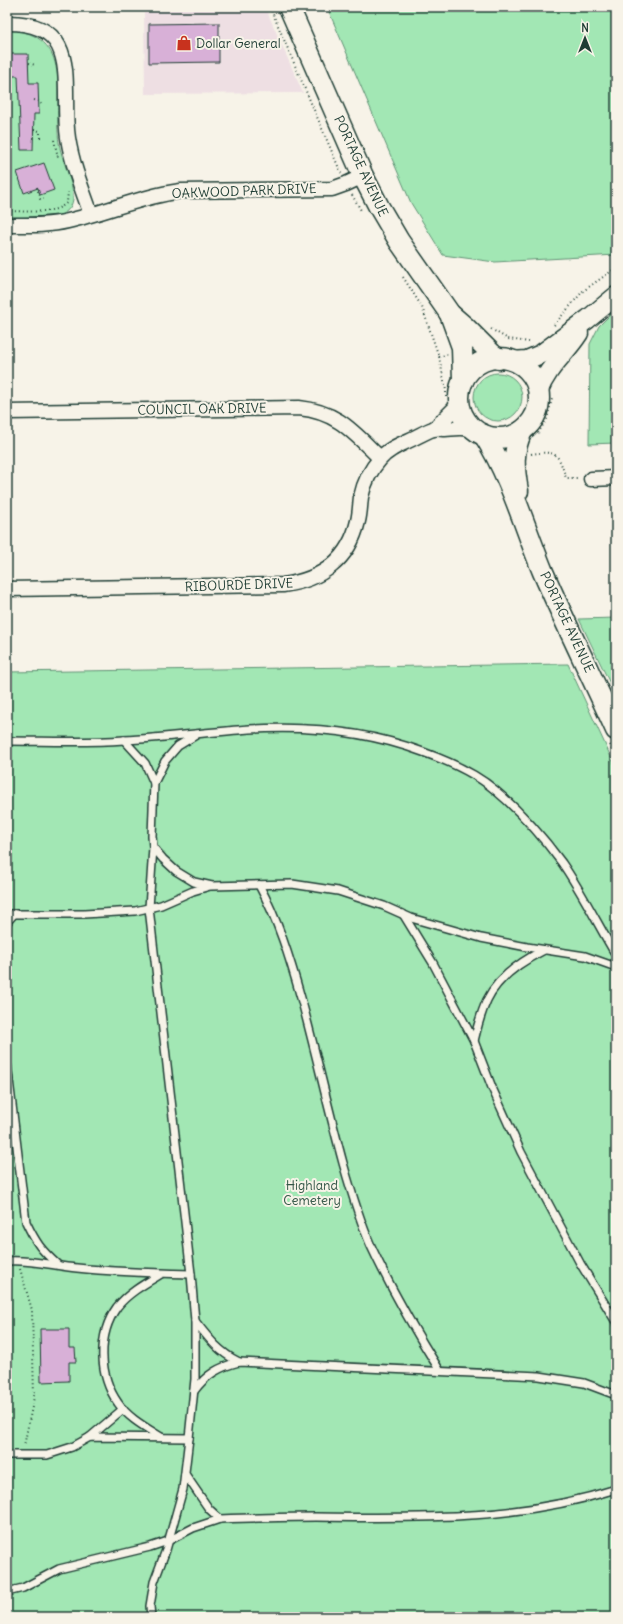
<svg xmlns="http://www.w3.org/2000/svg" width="623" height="1624" font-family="Delius,sans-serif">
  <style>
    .built { fill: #eedfe3 }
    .green { fill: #a2e7b4; stroke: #609274 }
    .building { fill: #d8b0d7; stroke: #1f3d34 }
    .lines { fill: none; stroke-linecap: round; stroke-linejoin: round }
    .service-casing { stroke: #1f3d34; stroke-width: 10 }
    .minor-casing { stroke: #1f3d34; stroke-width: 17 }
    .tertiary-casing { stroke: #1f3d34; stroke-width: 21 }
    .secondary-casing { stroke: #1f3d34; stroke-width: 23 }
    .path { stroke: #1f3d34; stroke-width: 2; stroke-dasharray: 1 3; stroke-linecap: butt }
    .service { stroke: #f7f3e8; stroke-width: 7 }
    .minor { stroke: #f7f3e8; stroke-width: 14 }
    .tertiary { stroke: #f7f3e8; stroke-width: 18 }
    .secondary { stroke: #f7f3e8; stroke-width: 20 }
    .labels { text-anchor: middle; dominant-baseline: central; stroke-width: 4; stroke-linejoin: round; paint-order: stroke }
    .poi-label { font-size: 13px; fill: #1f3d34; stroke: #f7f3e8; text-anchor: start }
    .street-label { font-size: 13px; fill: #1f3d34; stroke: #f7f3e8 }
    .park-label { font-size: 13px; fill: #335647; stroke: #f7f3e8 }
  </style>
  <rect width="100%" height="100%" fill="#f7f3e8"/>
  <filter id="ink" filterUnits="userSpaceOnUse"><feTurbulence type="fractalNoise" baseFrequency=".025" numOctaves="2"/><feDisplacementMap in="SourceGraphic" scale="8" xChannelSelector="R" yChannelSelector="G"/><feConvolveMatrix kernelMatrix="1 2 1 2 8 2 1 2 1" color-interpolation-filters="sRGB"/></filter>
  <g filter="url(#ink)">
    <!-- built -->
    <path class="built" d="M144,7H265L303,93L145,94Z"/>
    <!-- green -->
    <g class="green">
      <path d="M327,7H616V255L495,262L443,255L411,203Z"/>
      <path d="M7,29C77,35 52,95 59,143C61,158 75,187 73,199C72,208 66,213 58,216L7,218Z"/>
      <path d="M616,309V443L589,444L590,344L599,326Z"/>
      <circle cx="498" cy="397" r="24"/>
      <path d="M616,618V696L579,619Z"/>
      <path d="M568,664L616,768V1617H7V672Z"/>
    </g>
    <!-- building -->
    <g class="building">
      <path d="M219,23V62L149,63V24Z"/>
      <path d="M9,54H28L29,83H38L39,114H34L33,150H21L18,76H9V70H7Z"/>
      <path d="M44,163L54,190L40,195L38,188L24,193L17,172Z"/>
      <path d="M40,1329H69V1348H75L76,1362H69V1381L41,1382Z"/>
    </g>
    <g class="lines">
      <defs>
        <g id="service">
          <path d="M124,740L145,763L154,783"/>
          <path d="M7,741C46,741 85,743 124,740C162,738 200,733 238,730C300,725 365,730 423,752C448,761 474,772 495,790C520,811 543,837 562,863C582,892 598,925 616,955"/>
          <path d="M153,847L163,859L176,871L194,882L212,886L292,884L338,891L384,906L411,918L481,938L527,947L585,956L616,967"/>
          <path d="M259,885C278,920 290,959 301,998C316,1053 328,1108 343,1163C351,1191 359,1219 371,1246C391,1289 415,1331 440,1371"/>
          <path d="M7,914H84L135,911L161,905L193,891L210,886"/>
          <path d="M403,914L433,963L474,1041L493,1090L521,1152L580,1263L616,1322"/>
          <path d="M7,922L14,914"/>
          <path d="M474,1041C477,1028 481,1013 487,1000C498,977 522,961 544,950"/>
          <path d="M7,1063L26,1222C36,1243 41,1250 58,1265"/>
          <path d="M7,1261C31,1259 54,1266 77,1268C115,1272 153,1273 191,1274"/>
          <path d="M161,1274C146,1283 128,1293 117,1307C97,1335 99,1376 118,1403C128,1418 147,1428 161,1437"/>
          <path d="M195,1321C209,1339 219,1352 239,1362"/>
          <path d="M194,1391C207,1374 219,1367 239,1362L539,1376L584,1383L616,1395"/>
          <path d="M90,1437L123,1409"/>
          <path d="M7,1455H47L72,1447L90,1437L189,1438"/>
          <path d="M185,1474L209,1509L220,1519"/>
          <path d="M7,1592L23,1588L59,1569L150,1547L168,1541L193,1528L220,1519C252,1518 284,1517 316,1517C419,1518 517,1521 616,1489"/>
          <path d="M151,1617L150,1606L154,1582L166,1550L183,1489L189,1438L195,1379V1321L191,1274L149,908L153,847L152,836L154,783L165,761L178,746L196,735"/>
        </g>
        <g id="minor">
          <path d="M7,23C85,22 60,88 68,138C72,164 82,189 91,214"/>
          <path d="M7,225C27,225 48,226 68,221C107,212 142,196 181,191L332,189L346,184L363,176"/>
          <path d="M7,412L299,408C338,412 353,432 380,458"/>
          <path d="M434,429L460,403"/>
          <path d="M591,479L616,478"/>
          <path d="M7,589L283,585C321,580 349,560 358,521C360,513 360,505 361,497C364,483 371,469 380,459C389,448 404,443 416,437C422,434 427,431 433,429C437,428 441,429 445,429C459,428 461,427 475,430"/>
        </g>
        <g id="tertiary">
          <path d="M512,361L527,360L541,354L588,319L616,296"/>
          <path d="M538,392C548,366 565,355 579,333"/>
        </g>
        <g id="secondary">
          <path d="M289,7L363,176L379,207L399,241L450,314L465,327L492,354L499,359"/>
          <path d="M450,314L462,347L463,381"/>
          <circle cx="499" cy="398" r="40"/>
          <path d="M484,435C511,478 524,526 543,572C566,625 592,677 616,730"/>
          <path d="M518,491C514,468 512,452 522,431"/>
        </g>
      </defs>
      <!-- service casing -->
      <use href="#service" class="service-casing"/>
      <!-- minor casing -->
      <use href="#minor" class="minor-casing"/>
      <!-- tertiary casing -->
      <use href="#tertiary" class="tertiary-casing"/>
      <!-- secondary casing -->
      <use href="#secondary" class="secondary-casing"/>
      <!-- path -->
      <g class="path">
        <path d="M270,7L341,173"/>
        <path d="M29,63L35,65"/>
        <path d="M34,100L39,101L41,104"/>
        <path d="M34,130L40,131V140"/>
        <path d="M54,140L58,157"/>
        <path d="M37,187L40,199H44"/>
        <path d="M352,195L362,212"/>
        <path d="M7,211C22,211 58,215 67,202L68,192"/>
        <path d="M403,277L422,307L439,357L446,390V399"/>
        <path d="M554,325L583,291L616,268"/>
        <path d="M491,329L508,339L529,342"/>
        <path d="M439,357L448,354"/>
        <path d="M538,433L547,419L552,399"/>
        <path d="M531,454C558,450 558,454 566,478H578"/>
        <path d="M610,745L616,759"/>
        <path d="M20,1269L32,1310L34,1397L24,1446"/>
      </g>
      <!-- service -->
      <use href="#service" class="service"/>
      <!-- minor -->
      <use href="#minor" class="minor"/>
      <!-- tertiary -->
      <use href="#tertiary" class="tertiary"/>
      <!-- secondary -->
      <use href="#secondary" class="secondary"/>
    </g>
  </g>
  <!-- icons -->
  <defs>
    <symbol id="shop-bare" viewBox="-9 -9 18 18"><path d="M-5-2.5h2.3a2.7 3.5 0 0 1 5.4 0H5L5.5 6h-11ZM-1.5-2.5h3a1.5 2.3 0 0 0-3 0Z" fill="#c8321e" stroke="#f7f3e8" stroke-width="2.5" paint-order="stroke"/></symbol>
  </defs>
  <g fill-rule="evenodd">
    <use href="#shop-bare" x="173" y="32" width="22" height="22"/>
  </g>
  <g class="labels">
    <!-- poi labels -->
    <g class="poi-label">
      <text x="196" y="43">Dollar General</text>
    </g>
    <!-- street labels -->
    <g class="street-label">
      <text transform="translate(361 166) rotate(65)">PORTAGE AVENUE</text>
      <text transform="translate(244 191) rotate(-2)">OAKWOOD PARK DRIVE</text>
      <text transform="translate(202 409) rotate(-1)">COUNCIL OAK DRIVE</text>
      <text transform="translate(239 585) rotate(-2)">RIBOURDE DRIVE</text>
      <text transform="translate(567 622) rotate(65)">PORTAGE AVENUE</text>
    </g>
    <!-- park labels -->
    <g class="park-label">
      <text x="312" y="1185">Highland<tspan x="312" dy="15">Cemetery</tspan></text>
    </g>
  </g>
  <!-- margin -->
  <rect width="623" height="1624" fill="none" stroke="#f7f3e8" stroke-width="24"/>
  <rect x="12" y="12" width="599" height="1600" fill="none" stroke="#1f3d34" stroke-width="1.5" filter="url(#ink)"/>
  <!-- north arrow -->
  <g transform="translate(585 38)" stroke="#f7f3e8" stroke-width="3" paint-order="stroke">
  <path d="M0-3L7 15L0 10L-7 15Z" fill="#1f3d34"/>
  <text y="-6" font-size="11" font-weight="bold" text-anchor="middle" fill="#1f3d34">N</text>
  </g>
</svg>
